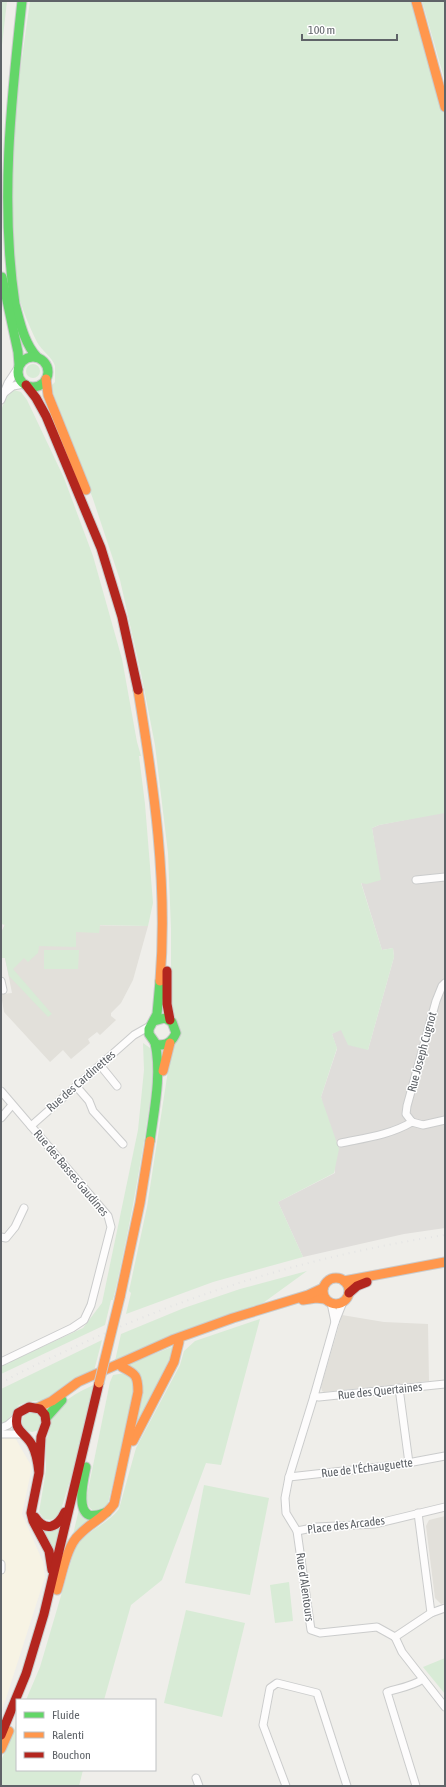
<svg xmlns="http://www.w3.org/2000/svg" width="446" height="1787" font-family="'Asap Condensed',sans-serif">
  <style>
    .commercial { fill: #f7f3e4 }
    .industrial { fill: #dfddda }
    .education { fill: #e2e0da }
    .green { fill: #d8ebd6 }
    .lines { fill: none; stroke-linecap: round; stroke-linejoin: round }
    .street-casing { stroke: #cbcccc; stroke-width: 9 }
    .fast-casing { stroke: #cacacb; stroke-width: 11 }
    .slow-casing { stroke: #cacacb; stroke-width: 11 }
    .jam-casing { stroke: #cacacb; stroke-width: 11 }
    .street { stroke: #fdfcfc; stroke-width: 7 }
    .fast { stroke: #63d668; stroke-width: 9 }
    .slow { stroke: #ff974d; stroke-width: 9 }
    .jam { stroke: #b3261e; stroke-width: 9 }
    .rail { stroke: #e4e4e4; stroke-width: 2; stroke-dasharray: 1 5; stroke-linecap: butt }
    .slow-bridge-casing { stroke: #cacacb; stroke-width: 11; stroke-linecap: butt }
    .slow-bridge { stroke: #ff974d; stroke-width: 9 }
    .labels { text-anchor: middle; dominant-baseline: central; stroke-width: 3; stroke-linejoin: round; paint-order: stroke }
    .street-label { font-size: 12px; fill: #5f6368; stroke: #fff }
  </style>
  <rect width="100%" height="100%" fill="#efeeea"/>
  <!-- commercial -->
  <path class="commercial" d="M6,1422L32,1467L22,1514L43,1562L45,1577L1,1714V1424Z"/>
  <!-- industrial -->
  <path class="industrial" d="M445,812V1228L404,1234L303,1257L278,1202L335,1173L321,1097L337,1049L332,1034L341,1029L368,1050L394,957L393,948L382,950L361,882L380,880L372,828L379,825Z"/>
  <!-- education -->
  <g class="education">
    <path d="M5,924L148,926L133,980L121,1003L111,1013V1016L116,1020L100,1035L97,1032L88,1039L90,1043L71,1059L63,1050L50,1062L4,1012L1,994L12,993L5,958H1V933Z"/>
    <path d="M342,1315L384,1322L428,1324L429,1381L324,1392L322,1391L321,1387Z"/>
    <path d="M445,1516V1603L441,1604L435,1598L426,1526L429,1520Z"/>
  </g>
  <!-- green -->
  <g class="green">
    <path d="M1,1H7L1,54Z"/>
    <path d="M30,1H416L445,107V813L379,825L372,828L381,880L367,884L361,883L382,950L393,948L394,957L368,1050L348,1045L341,1030L332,1034L337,1048L321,1097L339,1149L334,1173L278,1202L303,1257L213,1282L126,1314L131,1293L129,1291L147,1207L171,1051L178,1037L179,1026L171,1010V929L168,853L155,745L142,678L120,580L93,499L53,393L52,385L55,382C55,377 55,371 55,366C53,358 41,350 37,342C27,322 19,301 14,279C0,191 18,89 30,1Z"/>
    <path d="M422,1H445V81Z"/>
    <circle cx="33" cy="371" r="7"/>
    <path d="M14,390L21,392L27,400L64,478L93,556L122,659L137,742L141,756H139L145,804L153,903L148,926L100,925L99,933L76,932V947L39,946L38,953L28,962L24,958L13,969L52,1014L48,1017L9,976L5,958H1V933L5,925L1,924V411C4,402 6,395 14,390Z"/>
    <path d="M44,950H79L78,969H44Z"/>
    <path d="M143,1043L150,1048C157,1070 148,1112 145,1135C136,1191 126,1245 113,1300H111L105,1325L1,1374V1366L83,1328L102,1303L138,1130L144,1070Z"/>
    <path d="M307,1271L263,1303L170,1337L115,1361L121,1334L184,1308L240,1289Z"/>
    <path d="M260,1319L221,1465L206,1463L162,1580L131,1605L104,1700H26L40,1667L75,1548C85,1531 107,1525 119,1509L136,1448L180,1365L184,1351L195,1341Z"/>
    <path d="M102,1340L94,1371L43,1400L27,1402L19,1405L6,1422L1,1424V1389Z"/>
    <path d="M174,1346V1354L134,1432L143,1389L127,1365Z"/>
    <path d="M125,1373L134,1379L133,1400L108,1503C100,1516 90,1513 86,1500L110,1382L113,1375Z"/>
    <path d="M94,1385L79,1451L60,1513C55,1519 52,1521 44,1519L39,1512L46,1470V1439C51,1433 47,1425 51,1418C59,1402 78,1392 94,1385Z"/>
    <circle cx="32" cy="1422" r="10"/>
    <path d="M204,1485L269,1498L250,1595L185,1583Z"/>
    <path d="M79,1509L95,1518L72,1539Z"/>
    <path d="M60,1526L55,1559L41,1528Z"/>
    <path d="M289,1582L293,1621L275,1623L270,1585Z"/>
    <path d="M186,1610L245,1623L222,1717L164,1703Z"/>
    <path d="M445,1658V1694L423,1667Z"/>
    <path d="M17,1723V1770H83L79,1786H1V1761Z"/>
  </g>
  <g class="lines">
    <defs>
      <g id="street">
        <path d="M4,393L13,386L24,384"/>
        <path d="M1,400L8,383L18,368"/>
        <path d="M416,880L445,877"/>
        <path d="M1,981L3,990"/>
        <path d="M100,1065L117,1086"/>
        <path d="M76,1086L89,1101L93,1111L123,1144"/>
        <path d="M1,1091L108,1216L111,1227L91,1305L84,1320L72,1328L1,1362"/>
        <path d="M1,1118L12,1105"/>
        <path d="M412,1122L406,1114L407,1106L436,1001L442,986L445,983"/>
        <path d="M412,1122L423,1125L445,1120"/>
        <path d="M31,1126L134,1035L150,1026"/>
        <path d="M341,1143C365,1138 390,1135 412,1122"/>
        <path d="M1,1237L6,1238L15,1227L24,1208"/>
        <path d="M343,1302L335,1322L314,1396L289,1477L285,1498L286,1513L297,1531L311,1630L320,1633L377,1627L395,1637"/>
        <path d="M331,1303L335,1322"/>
        <path d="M399,1388L409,1463"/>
        <path d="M314,1396L319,1397L445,1384"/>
        <path d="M1,1428L8,1425L16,1418"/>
        <path d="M1,1434H22"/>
        <path d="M289,1477L397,1465L445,1456"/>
        <path d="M418,1513L431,1613"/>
        <path d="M297,1531L317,1527L375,1524L445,1507"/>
        <path d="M1,1564V1570"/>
        <path d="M395,1637L402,1652L445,1707"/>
        <path d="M395,1637L431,1613L445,1608"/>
        <path d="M196,1778L199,1786"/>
        <path d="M286,1786L263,1725L270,1688L277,1683L317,1693L347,1786"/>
        <path d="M416,1786L387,1692C400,1688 413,1686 423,1679"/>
      </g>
      <g id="fast">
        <path d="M22,1C11,101 0,204 15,304C20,322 24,343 37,357"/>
        <path d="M2,277L18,352L19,365"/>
        <circle cx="33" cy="372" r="15"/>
        <path d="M154,1021L165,1018L172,1022L176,1033C172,1042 166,1047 156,1044L149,1034V1029L157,1014L160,981"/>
        <path d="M150,1141C154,1110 162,1074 155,1043"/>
        <path d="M46,1418L62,1400"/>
        <path d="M86,1467C84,1477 76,1509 89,1515C95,1517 101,1514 107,1512"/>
      </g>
      <g id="slow">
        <path d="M416,1L445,107"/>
        <path d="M46,379L48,395L86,490"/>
        <path d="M138,690C154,786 168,884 160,981"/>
        <path d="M163,1071L170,1043"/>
        <circle cx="336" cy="1291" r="13"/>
        <path d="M344,1281L445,1262"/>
        <path d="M120,1297L140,1203L150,1141"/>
        <path d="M303,1300L316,1298L325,1299"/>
        <path d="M37,1408L52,1401L78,1382L172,1340L233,1318L308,1295L323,1288"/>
        <path d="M133,1441L174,1362L179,1342"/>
        <path d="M57,1590C62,1575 67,1545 79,1535C91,1522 103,1519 114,1504L138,1392C138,1376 136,1374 122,1367"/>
        <path d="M1,1749L9,1731"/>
      </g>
      <g id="jam">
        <path d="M26,385L36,398L46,416L101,548L122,617L138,690"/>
        <path d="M167,971V1004L170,1020"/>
        <path d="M349,1293L357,1286L367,1282"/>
        <path d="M39,1473C38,1464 37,1454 32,1445C25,1432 12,1431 18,1413L29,1407L40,1409L45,1415L46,1423L41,1437L39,1473L31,1513L33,1521L49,1551L52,1570"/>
        <path d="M35,1517C46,1533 58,1527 65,1512"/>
        <path d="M1,1735L26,1674L44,1614L99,1383"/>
      </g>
    </defs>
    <!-- street casing -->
    <use href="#street" class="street-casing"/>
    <!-- fast casing -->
    <use href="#fast" class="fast-casing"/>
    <!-- slow casing -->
    <use href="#slow" class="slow-casing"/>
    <!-- jam casing -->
    <use href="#jam" class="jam-casing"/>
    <!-- street -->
    <use href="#street" class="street"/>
    <!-- fast -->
    <use href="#fast" class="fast"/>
    <!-- slow -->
    <use href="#slow" class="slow"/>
    <!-- jam -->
    <use href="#jam" class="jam"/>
    <!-- rail -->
    <path class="rail" d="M1,1383C22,1371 44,1361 66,1351C186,1294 314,1255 445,1235"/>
    <defs>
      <path id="slow-bridge" d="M99,1383L120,1297"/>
    </defs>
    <!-- slow-bridge casing -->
    <use href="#slow-bridge" class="slow-bridge-casing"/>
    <!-- slow-bridge -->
    <use href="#slow-bridge" class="slow-bridge"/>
  </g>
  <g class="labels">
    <!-- street labels -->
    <g class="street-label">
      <text transform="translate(422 1052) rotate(-75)">Rue Joseph Cugnot</text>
      <text transform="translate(81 1081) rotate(-41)">Rue des Cardinettes</text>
      <text transform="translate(71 1173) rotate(50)">Rue des Basses Gaudines</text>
      <text transform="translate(380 1391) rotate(-6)">Rue des Quertaines</text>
      <text transform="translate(367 1468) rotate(-7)">Rue de l'Échauguette</text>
      <text transform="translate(346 1525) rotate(-7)">Place des Arcades</text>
      <text transform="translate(305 1587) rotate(82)">Rue d'Alentours</text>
    </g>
  </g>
  <!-- border -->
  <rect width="446" height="1787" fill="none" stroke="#5f6368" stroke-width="4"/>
  <!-- legend -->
  <rect x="16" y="1699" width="140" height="72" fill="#ffffff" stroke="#bfc1c3"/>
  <rect x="24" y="1712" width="20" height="6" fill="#63d668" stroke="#bfc1c3"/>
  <text x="52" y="1719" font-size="12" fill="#5f6368">Fluide</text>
  <rect x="24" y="1732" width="20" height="6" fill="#ff974d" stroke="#bfc1c3"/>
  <text x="52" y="1739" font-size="12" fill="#5f6368">Ralenti</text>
  <rect x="24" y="1752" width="20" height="6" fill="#b3261e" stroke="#bfc1c3"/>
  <text x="52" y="1759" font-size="12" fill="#5f6368">Bouchon</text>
  <!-- scale -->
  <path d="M302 34v6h95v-6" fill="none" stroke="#5f6368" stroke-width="2"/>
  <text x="308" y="34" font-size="12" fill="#5f6368" stroke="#ffffff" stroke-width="3" paint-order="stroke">100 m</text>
</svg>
